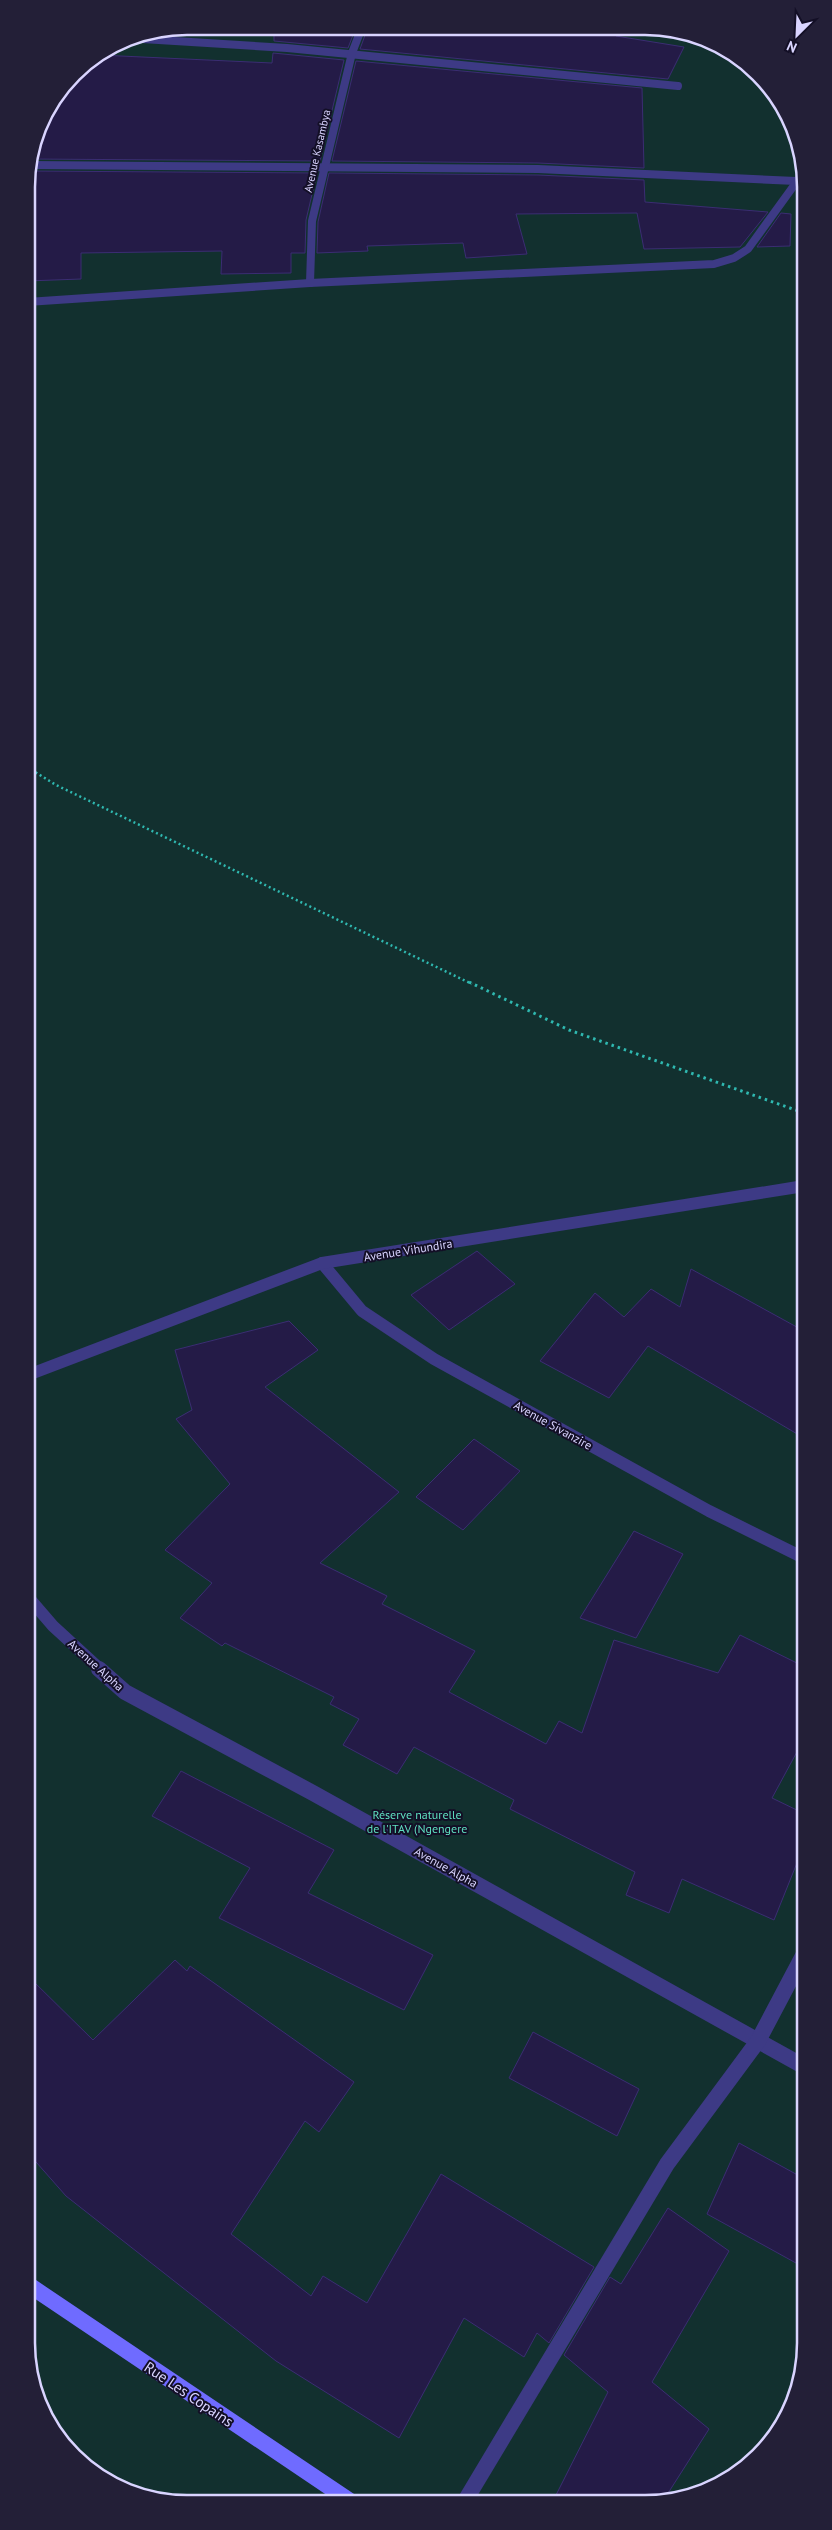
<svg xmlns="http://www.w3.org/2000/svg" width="832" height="2530" font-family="'PT Sans',sans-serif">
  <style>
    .green { fill: #12302f }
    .building { fill: #241b47; stroke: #3b2d73 }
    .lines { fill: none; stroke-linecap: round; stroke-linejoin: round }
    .path-far1 { stroke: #2fb8b0; stroke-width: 2.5; stroke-dasharray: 2 3; stroke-linecap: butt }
    .path { stroke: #2fb8b0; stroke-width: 3; stroke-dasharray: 2.5 4; stroke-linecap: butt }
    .street-far2 { stroke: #3d3a85; stroke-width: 8 }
    .street-far1 { stroke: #3d3a85; stroke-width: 12 }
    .street { stroke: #3d3a85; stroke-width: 16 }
    .secondary { stroke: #6f6bff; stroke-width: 16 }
    .labels { text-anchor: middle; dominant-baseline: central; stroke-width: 4; stroke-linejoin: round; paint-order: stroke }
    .far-street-label { font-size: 11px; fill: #d9d4ff; stroke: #130f26 }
    .street-label { font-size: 12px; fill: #d9d4ff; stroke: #130f26 }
    .park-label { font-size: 12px; fill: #5fe0c0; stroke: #130f26 }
    .near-street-label { font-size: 15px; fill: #d9d4ff; stroke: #130f26 }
    .rim { fill: none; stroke: #d9d4ff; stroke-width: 2.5 }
  </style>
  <rect width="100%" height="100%" fill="#130f26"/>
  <!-- green -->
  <path class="green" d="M187,26L676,29L725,48L759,74L789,116L803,156L805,2353L794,2404L766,2449L725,2482L676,2501H156L107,2482L73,2456L43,2414L29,2374L27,177L43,116L81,66L126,38Z"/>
  <!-- building -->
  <g class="building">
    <path d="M274,27H356L348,48L274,41Z"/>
    <path d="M368,27L620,29L616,36L684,47L668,79L360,49Z"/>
    <path d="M273,53L344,60L320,161L31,159L43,116L81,66L99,55L272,63Z"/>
    <path d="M356,61L642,88L644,168L538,163L332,161Z"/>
    <path d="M28,171L317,173L306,220L305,253H291V273L221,274L222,251L81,253V279L27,281Z"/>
    <path d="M329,173L538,175L644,180L645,202L768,212L740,247L644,249L637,213L516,214L527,254L466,258L463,243L367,246L368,251L317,253L318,222Z"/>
    <path d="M781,213L791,214L790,246L757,247Z"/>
    <path d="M477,1251L515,1284L449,1330L411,1295Z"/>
    <path d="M691,1269L804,1331V1438L648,1346L609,1398L540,1361L595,1293L624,1317L651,1289L680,1307Z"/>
    <path d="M289,1321L318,1350L265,1387L399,1492L320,1563L387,1596L382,1604L475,1651L449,1692L546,1744L559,1721L582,1733L614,1640L718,1673L740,1635L805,1667V1737L772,1798L805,1814V1843L774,1920L682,1879L669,1913L626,1895L635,1872L510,1809L514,1800L414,1747L397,1774L343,1745L359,1719L330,1704L334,1697L225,1643L222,1646L180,1618L212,1583L165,1550L230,1484L176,1419L192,1410L175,1350Z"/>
    <path d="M474,1439L520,1471L463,1530L416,1497Z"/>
    <path d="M634,1531L683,1554L636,1638L580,1618Z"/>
    <path d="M181,1771L334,1850L308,1893L433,1955L404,2010L219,1918L250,1868L152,1816Z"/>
    <path d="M175,1960L187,1971L190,1966L354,2082L319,2132L305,2121L231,2234L311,2296L323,2276L367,2303L441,2174L594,2267L549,2343L537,2333L524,2357L464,2318L399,2438L276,2361L66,2196L29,2154V1977L93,2040Z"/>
    <path d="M533,2032L639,2089L617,2136L509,2078Z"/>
    <path d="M739,2143L805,2179V2268L707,2214Z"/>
    <path d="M668,2208L729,2251L652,2382L709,2429L663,2501H553L608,2392L564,2355L610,2277L621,2284Z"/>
  </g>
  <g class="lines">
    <!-- path-far1 -->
    <path class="path-far1" d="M27,767L56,785L472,984"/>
    <!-- path -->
    <path class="path" d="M469,982L569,1030L804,1113"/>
    <!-- street-far2 -->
    <g class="street-far2">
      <path d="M126,38L287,48L678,86"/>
      <path d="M30,165L538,169L796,181"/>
      <path d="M310,283L312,221L352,53L362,27"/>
      <path d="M27,302L310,283L714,264L734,258L748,249L803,173"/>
    </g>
    <!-- street-far1 -->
    <g class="street-far1">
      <path d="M322,1263L362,1311L434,1359L709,1511L804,1558"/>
      <path d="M28,1375L322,1263L804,1186"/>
      <path d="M28,1597L53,1626L101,1670"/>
    </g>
    <!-- street -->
    <g class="street">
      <path d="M99,1669L125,1692L313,1793L805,2067"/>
      <path d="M465,2501L667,2164L758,2041L805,1952"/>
    </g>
    <!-- secondary -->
    <path class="secondary" d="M29,2285L350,2501"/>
  </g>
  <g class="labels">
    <!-- far-street labels -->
    <g class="far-street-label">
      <text transform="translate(317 151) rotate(-77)">Avenue Kasambya</text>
    </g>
    <!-- street labels -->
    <g class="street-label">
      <text transform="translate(408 1250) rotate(-9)">Avenue Vihundira</text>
      <text transform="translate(553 1425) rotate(29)">Avenue Sivanzire</text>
      <text transform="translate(96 1665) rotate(42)">Avenue Alpha</text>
      <text transform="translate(446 1867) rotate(29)">Avenue Alpha</text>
    </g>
    <!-- park labels -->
    <g class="park-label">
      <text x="417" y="1814">Réserve naturelle<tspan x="417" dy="14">de l'ITAV (Ngengere</tspan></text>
    </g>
    <!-- near-street labels -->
    <g class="near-street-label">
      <text transform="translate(189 2394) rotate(34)">Rue Les Copains</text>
    </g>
  </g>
  <!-- crop -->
  <path d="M0 0H832V2530H0ZM187 35H645A152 152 0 0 1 797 187V2343A152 152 0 0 1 645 2495H187A152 152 0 0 1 35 2343V187A152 152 0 0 1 187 35Z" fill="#231f37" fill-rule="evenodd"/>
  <path class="rim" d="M187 35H645A152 152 0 0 1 797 187V2343A152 152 0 0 1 645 2495H187A152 152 0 0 1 35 2343V187A152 152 0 0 1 187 35Z"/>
  <!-- north arrow -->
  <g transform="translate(797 35) rotate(204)" stroke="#130f26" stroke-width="4" paint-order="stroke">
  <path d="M0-4L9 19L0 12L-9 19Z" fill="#d9d4ff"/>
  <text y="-8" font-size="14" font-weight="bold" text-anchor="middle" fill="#d9d4ff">N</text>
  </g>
</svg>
